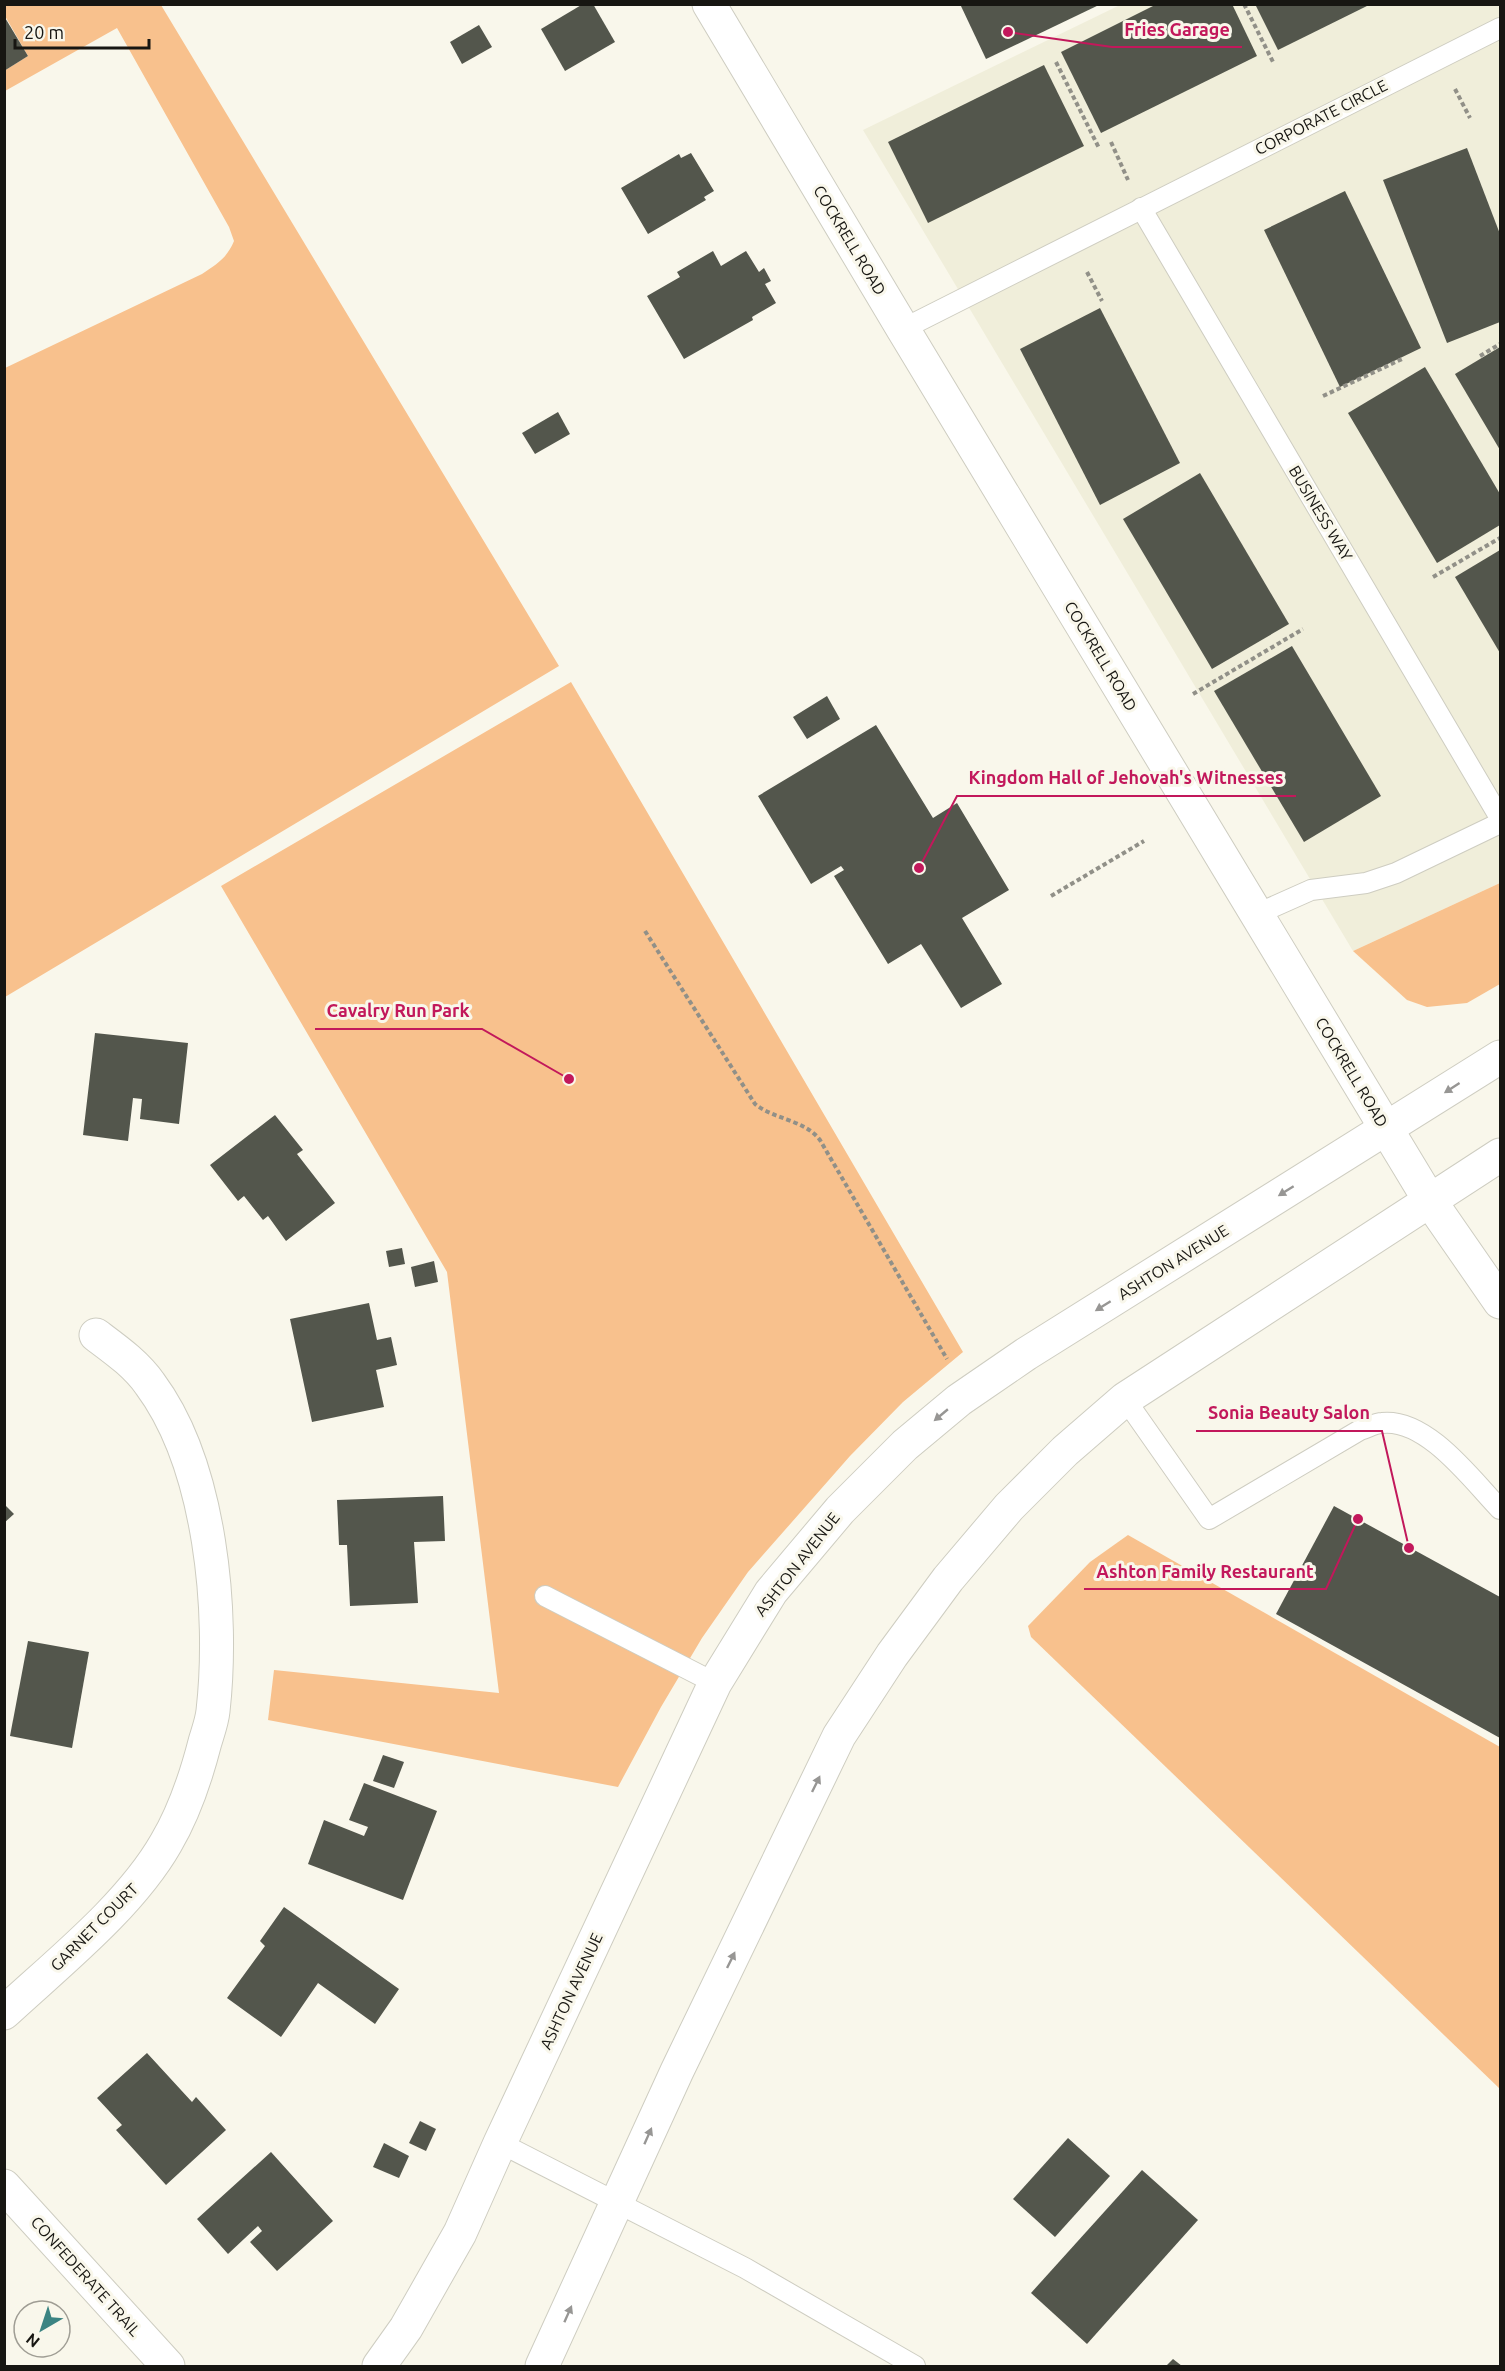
<svg xmlns="http://www.w3.org/2000/svg" width="1505" height="2371" font-family="Ubuntu,sans-serif">
  <style>
    .built { fill: #f0eeda }
    .green { fill: #f8c18d }
    .building { fill: #53564c }
    .lines { fill: none; stroke-linecap: round; stroke-linejoin: round }
    .lane-casing { stroke: #cecdc1; stroke-width: 22 }
    .street-casing { stroke: #cecdc1; stroke-width: 35 }
    .secondary-casing { stroke: #cecdc1; stroke-width: 35 }
    .path { stroke: #919088; stroke-width: 4; stroke-dasharray: 4.5 3; stroke-linecap: butt }
    .lane { stroke: #fff; stroke-width: 20 }
    .street { stroke: #fff; stroke-width: 33 }
    .secondary { stroke: #fff; stroke-width: 33 }
    .oneway { fill: #979694 }
    .labels { text-anchor: middle; dominant-baseline: central; stroke-width: 6; stroke-linejoin: round; paint-order: stroke }
    .street-label { font-size: 16px; fill: #171612; stroke: #f9f7eb }
    .leader { fill: none; stroke: #c2185b; stroke-width: 2 }
    .callout-dot { fill: #c2185b; stroke: #f9f7eb; stroke-width: 2 }
    .callout-label { font-size: 18px; text-anchor: middle; font-weight: bold; fill: #c2185b; stroke: #f9f7eb; stroke-width: 6; stroke-linejoin: round; paint-order: stroke }
  </style>
  <rect width="100%" height="100%" fill="#f9f7eb"/>
  <!-- built -->
  <path class="built" d="M1120,5H1500V883L1353,951L863,130Z"/>
  <!-- green -->
  <g class="green">
    <path d="M5,5H161L559,666L5,997V368L202,274C217,264 227,258 234,241L229,227L117,28L5,91L4,71L28,56L5,16Z"/>
    <path d="M571,682L963,1352L903,1402L850,1456L748,1572L702,1638L661,1707L618,1787L268,1720L274,1670L499,1693L447,1272L221,886Z"/>
    <path d="M1500,883V984L1467,1003L1427,1007L1407,1000L1353,951Z"/>
    <path d="M1128,1535L1500,1747V2089L1031,1637L1028,1626L1090,1562Z"/>
  </g>
  <!-- building -->
  <g class="building">
    <path d="M583,4H593L615,42L565,71L541,29Z"/>
    <path d="M960,4H1101L986,59Z"/>
    <path d="M1157,4H1232L1257,56L1101,133L1061,52Z"/>
    <path d="M1255,4H1371L1278,50Z"/>
    <path d="M4,16L28,56L4,71Z"/>
    <path d="M479,25L492,47L462,64L450,42Z"/>
    <path d="M1044,65L1084,146L928,223L888,142Z"/>
    <path d="M1467,148L1500,234V322L1447,343L1383,180Z"/>
    <path d="M691,153L714,191L704,197L706,200L648,234L621,188L679,154L681,158Z"/>
    <path d="M1345,191L1421,348L1340,387L1264,230Z"/>
    <path d="M713,251L721,266L746,251L759,272L764,268L771,281L765,284L776,303L752,317L753,320L684,359L647,296L680,277L677,272Z"/>
    <path d="M1100,308L1180,463L1100,505L1020,349Z"/>
    <path d="M1500,347V450L1455,374Z"/>
    <path d="M1425,367L1500,494V525L1437,563L1348,413Z"/>
    <path d="M558,412L570,434L535,454L522,433Z"/>
    <path d="M1200,473L1289,624L1212,669L1123,519Z"/>
    <path d="M1500,550V653L1455,577Z"/>
    <path d="M1292,646L1381,796L1304,842L1214,691Z"/>
    <path d="M827,696L840,719L807,739L793,717Z"/>
    <path d="M876,725L933,818L957,803L1009,890L962,918L1002,984L961,1008L921,944L888,964L834,876L844,870L841,866L811,884L758,796Z"/>
    <path d="M95,1033L188,1043L179,1124L140,1119L142,1099L133,1098L128,1141L83,1135Z"/>
    <path d="M275,1115L303,1150L297,1154L335,1203L286,1241L268,1216L263,1220L244,1196L238,1201L210,1165Z"/>
    <path d="M402,1248L405,1264L389,1267L386,1251Z"/>
    <path d="M434,1261L438,1282L415,1287L411,1267Z"/>
    <path d="M369,1303L377,1340L391,1337L397,1365L376,1370L384,1407L312,1422L290,1319Z"/>
    <path d="M443,1496L445,1541L414,1542L418,1603L350,1606L347,1545H339L337,1500Z"/>
    <path d="M4,1504L14,1514L4,1523Z"/>
    <path d="M1334,1506L1500,1597V1738L1276,1614Z"/>
    <path d="M28,1641L89,1652L72,1748L10,1736Z"/>
    <path d="M383,1755L404,1762L394,1788L373,1781Z"/>
    <path d="M364,1783L437,1811L403,1900L308,1864L324,1820L364,1836L368,1827L349,1820Z"/>
    <path d="M284,1907L399,1989L375,2024L318,1983L281,2037L227,1998L265,1946L260,1941Z"/>
    <path d="M147,2053L192,2102L196,2097L226,2130L166,2185L116,2130L122,2125L97,2098Z"/>
    <path d="M420,2121L436,2129L426,2151L409,2143Z"/>
    <path d="M1068,2138L1110,2176L1055,2237L1013,2199Z"/>
    <path d="M384,2143L409,2156L399,2178L373,2167Z"/>
    <path d="M271,2152L333,2221L277,2271L250,2242L262,2231L258,2226L228,2254L197,2219Z"/>
    <path d="M1142,2170L1198,2220L1087,2344L1031,2293Z"/>
    <path d="M1173,2359L1182,2366H1166Z"/>
  </g>
  <g class="lines">
    <defs>
      <g id="lane">
        <path d="M1141,208L1500,818"/>
        <path d="M903,329L1500,28"/>
        <path d="M1257,914L1311,890L1366,883L1396,873L1500,823"/>
        <path d="M1125,1399L1209,1519L1360,1430C1367,1428 1375,1423 1382,1423C1427,1418 1472,1480 1500,1509"/>
        <path d="M545,1596L715,1683"/>
        <path d="M500,2143L745,2268L915,2366"/>
      </g>
      <g id="street">
        <path d="M1430,1201L1500,1302"/>
        <path d="M4,2013C58,1963 130,1906 166,1843C185,1811 196,1777 205,1742C208,1732 212,1721 213,1711C224,1613 211,1466 150,1384C136,1364 116,1350 96,1335"/>
        <path d="M4,2186L168,2366"/>
      </g>
      <g id="secondary">
        <path d="M709,4L903,329L1430,1201"/>
        <path d="M379,2366L406,2328L460,2233L500,2143L715,1683L771,1592L840,1510L905,1445L959,1400L1026,1354L1500,1057"/>
        <path d="M542,2366L677,2071L839,1736L892,1655L948,1579L1009,1507L1065,1451L1125,1399L1500,1155"/>
      </g>
    </defs>
    <!-- lane casing -->
    <use href="#lane" class="lane-casing"/>
    <!-- street casing -->
    <use href="#street" class="street-casing"/>
    <!-- secondary casing -->
    <use href="#secondary" class="secondary-casing"/>
    <!-- path -->
    <g class="path">
      <path d="M1244,4L1273,62"/>
      <path d="M1056,62L1099,148"/>
      <path d="M1455,89L1470,118"/>
      <path d="M1111,142L1128,180"/>
      <path d="M1087,272L1102,301"/>
      <path d="M1480,356L1500,344"/>
      <path d="M1323,396L1402,359"/>
      <path d="M1433,577L1500,538"/>
      <path d="M1193,694L1303,629"/>
      <path d="M1051,896L1144,841"/>
      <path d="M645,931L755,1104C773,1119 805,1120 820,1140L947,1359"/>
    </g>
    <!-- lane -->
    <use href="#lane" class="lane"/>
    <!-- street -->
    <use href="#street" class="street"/>
    <!-- secondary -->
    <use href="#secondary" class="secondary"/>
  </g>
  <!-- one-way arrows -->
  <defs><path id="oneway-solid" d="M-6-.8H1V-3.2L6.5 0L1 3.2V.8H-6Z" transform="scale(1.5)"/></defs>
  <g class="oneway">
    <use href="#oneway-solid" transform="translate(1452 1088) rotate(147)"/>
    <use href="#oneway-solid" transform="translate(1286 1191) rotate(148)"/>
    <use href="#oneway-solid" transform="translate(1103 1306) rotate(148)"/>
    <use href="#oneway-solid" transform="translate(941 1415) rotate(140)"/>
    <use href="#oneway-solid" transform="translate(816 1784) rotate(-64)"/>
    <use href="#oneway-solid" transform="translate(731 1960) rotate(-64)"/>
    <use href="#oneway-solid" transform="translate(648 2136) rotate(-66)"/>
    <use href="#oneway-solid" transform="translate(568 2314) rotate(-66)"/>
  </g>
  <g class="labels">
    <!-- street labels -->
    <g class="street-label">
      <text transform="translate(1321 117) rotate(-27)">CORPORATE CIRCLE</text>
      <text transform="translate(850 240) rotate(59)">COCKRELL ROAD</text>
      <text transform="translate(1321 513) rotate(59)">BUSINESS WAY</text>
      <text transform="translate(1101 656) rotate(59)">COCKRELL ROAD</text>
      <text transform="translate(1352 1072) rotate(59)">COCKRELL ROAD</text>
      <text transform="translate(1173 1262) rotate(-32)">ASHTON AVENUE</text>
      <text transform="translate(797 1564) rotate(-52)">ASHTON AVENUE</text>
      <text transform="translate(94 1927) rotate(-45)">GARNET COURT</text>
      <text transform="translate(571 1991) rotate(-65)">ASHTON AVENUE</text>
      <text transform="translate(86 2276) rotate(48)">CONFEDERATE TRAIL</text>
    </g>
  </g>
  <!-- callouts -->
  <path class="leader" d="M1008 32L1112 47H1242M919 868L957 796H1296M569 1079L482 1029H315M1409 1548L1382 1431H1196M1358 1519L1326 1589H1084"/>
  <g class="callout-dot">
    <circle cx="1008" cy="32" r="6"/>
    <circle cx="919" cy="868" r="6"/>
    <circle cx="569" cy="1079" r="6"/>
    <circle cx="1409" cy="1548" r="6"/>
    <circle cx="1358" cy="1519" r="6"/>
  </g>
  <g class="callout-label">
    <text x="1177" y="36">Fries Garage</text>
    <text x="1126" y="784">Kingdom Hall of Jehovah's Witnesses</text>
    <text x="398" y="1017">Cavalry Run Park</text>
    <text x="1289" y="1419">Sonia Beauty Salon</text>
    <text x="1205" y="1578">Ashton Family Restaurant</text>
  </g>
  <!-- border -->
  <rect width="1505" height="2371" fill="none" stroke="#171612" stroke-width="12"/>
  <!-- north arrow -->
  <g transform="translate(42 2329) rotate(219)"><circle r="28" fill="#f9f7eb" stroke="#9f9d94" stroke-width="1.5"/>
  <path d="M0-4.5L10 22L0 15L-10 22Z" fill="#3c8482"/>
  <text y="-9" font-size="16" font-weight="bold" text-anchor="middle" fill="#171612">N</text>
  </g>
  <!-- scale -->
  <path d="M15 39v9h134v-9" fill="none" stroke="#171612" stroke-width="3"/>
  <text x="24" y="39" font-size="18" fill="#171612" stroke="#f9f7eb" stroke-width="4.5" paint-order="stroke">20 m</text>
</svg>
